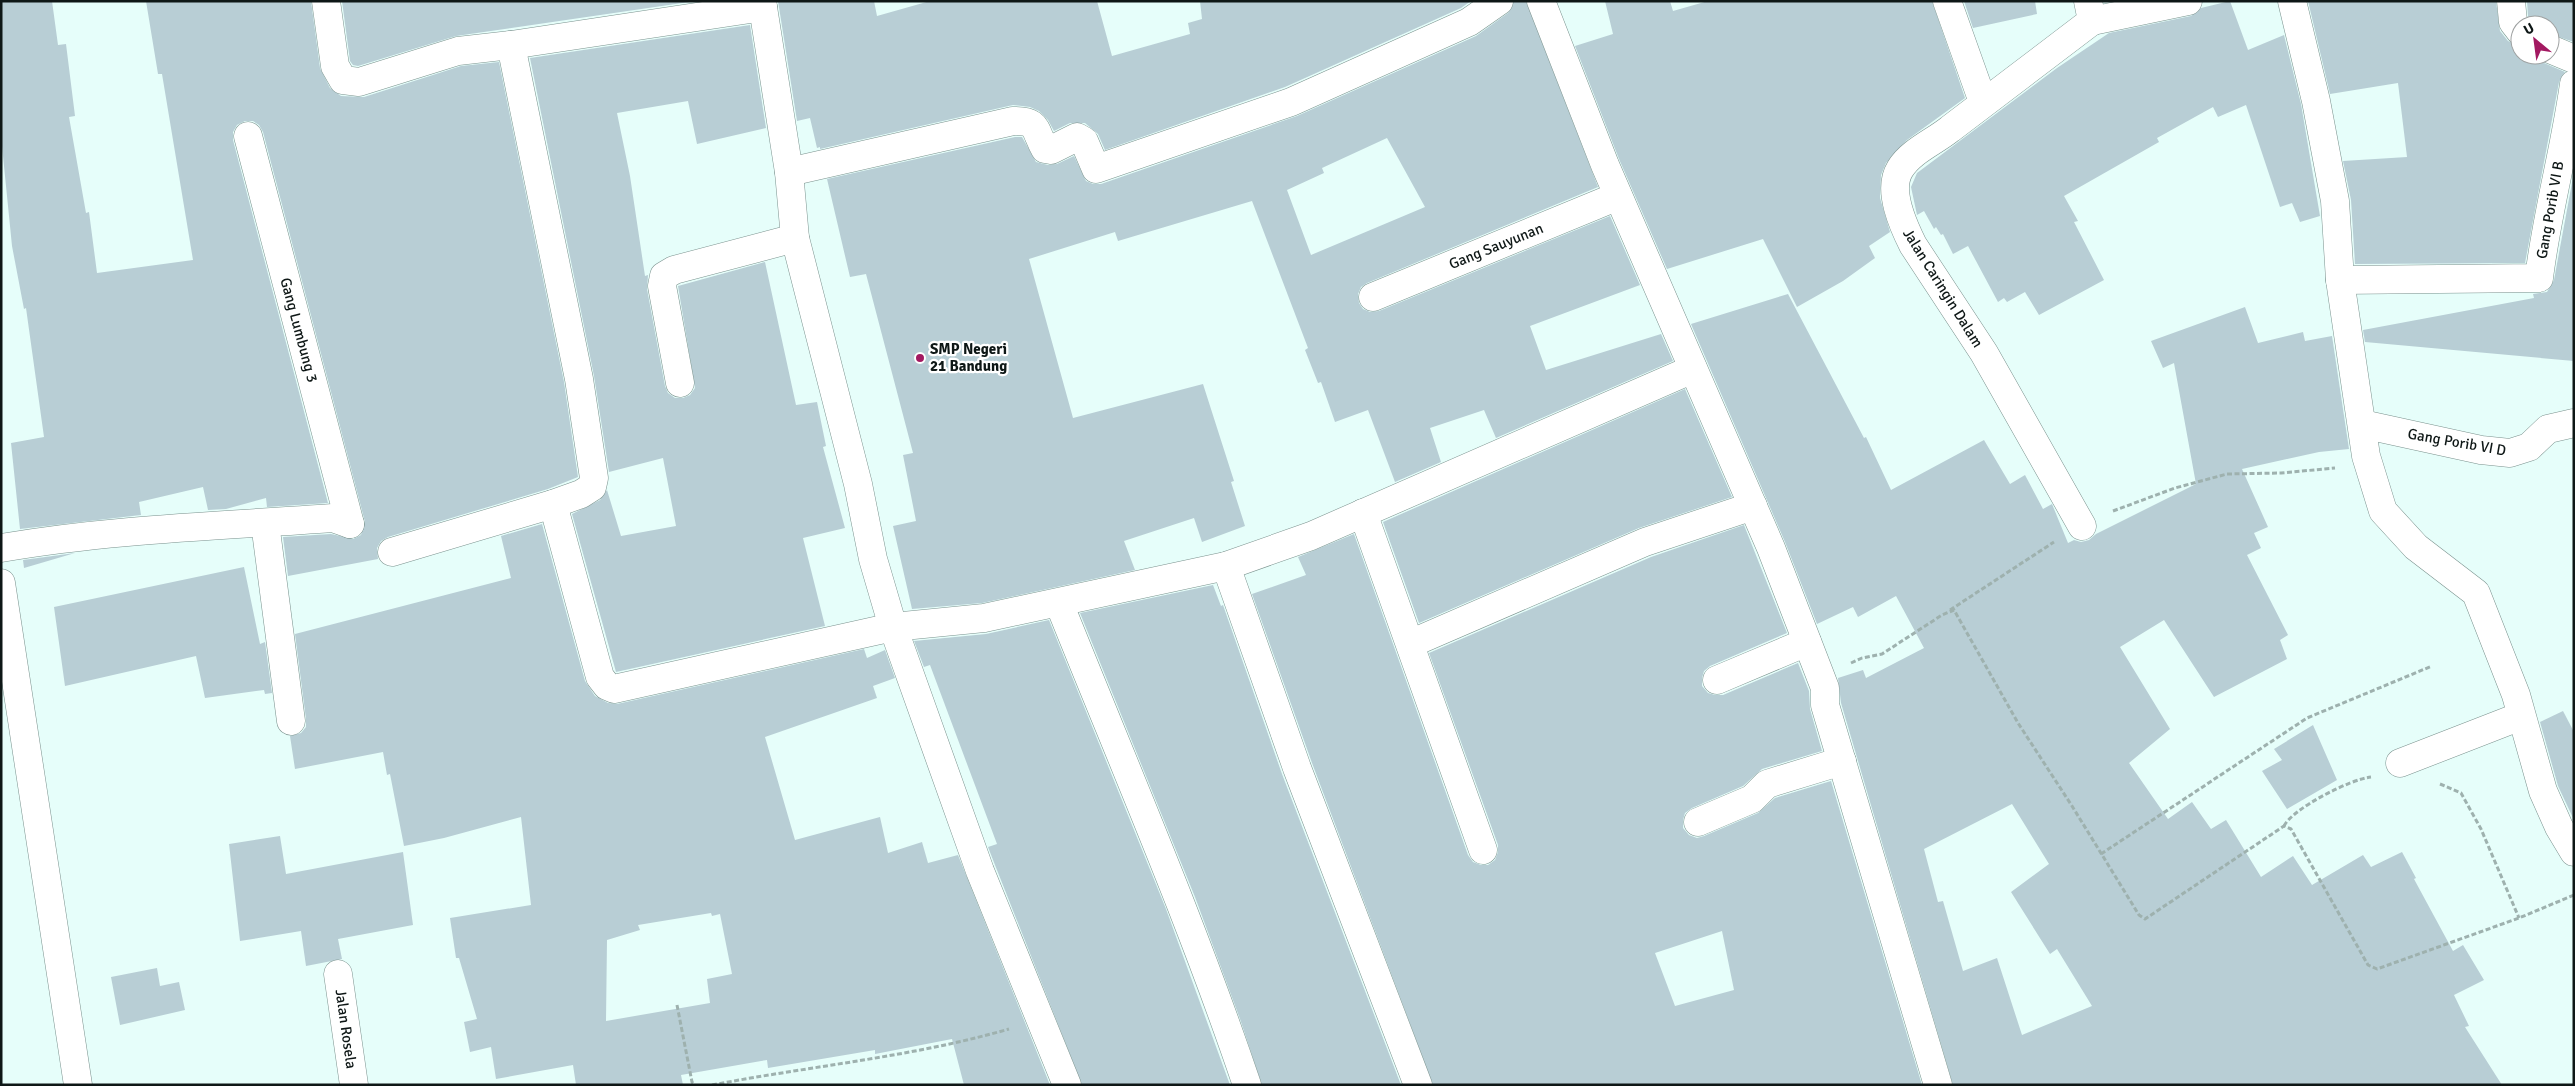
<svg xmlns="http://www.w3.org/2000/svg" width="2575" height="1086" font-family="Signika,sans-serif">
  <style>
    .building { fill: #b8ced5; fill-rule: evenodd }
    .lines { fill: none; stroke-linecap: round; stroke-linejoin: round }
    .minor-casing { stroke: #7b928e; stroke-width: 29 }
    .path { stroke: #9eb1ae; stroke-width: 3; stroke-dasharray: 5 2.5; stroke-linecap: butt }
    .minor { stroke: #fff; stroke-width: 28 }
    .poi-dot { fill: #a31961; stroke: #fff; stroke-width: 2 }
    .labels { text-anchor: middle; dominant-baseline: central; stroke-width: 4.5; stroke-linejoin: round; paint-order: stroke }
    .street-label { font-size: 15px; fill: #0e1716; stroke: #fff }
    .poi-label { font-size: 15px; font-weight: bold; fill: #0e1716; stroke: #fff; text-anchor: start }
  </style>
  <rect width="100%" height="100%" fill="#e6fefa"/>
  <!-- building -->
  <g class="building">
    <path d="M1,1H52L58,45L66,44L75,116L69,117L86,213L89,212L97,273L193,260L162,74H158L146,1H311L320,68L330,88L341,96L364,97L461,66L499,62L564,382L578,477L548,489L388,537L381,541L377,548L378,559L288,576L283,537L331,534L353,539L361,535L365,522L263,132L259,125L253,121H245L237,125L233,132V140L328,503L267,507L266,498L226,509L208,510L203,487L139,502L141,515L20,529L11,443L44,437L26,308L24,309L12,246L1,136Z"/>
    <path d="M342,1H696L456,36L358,66L353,65L350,61Z"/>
    <path d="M778,1H874L877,16L930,1H1097L1112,56L1190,34L1188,23L1202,19L1200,1H1471L1461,8L1285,87L1105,150L1098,134L1085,123H1070L1054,131L1048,120L1039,111L1030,107L1013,105L820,149V147L817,148L810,118L797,121Z"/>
    <path d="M1514,1H1526L1598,187L1367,283L1361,287L1358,294L1359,303L1363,309L1370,312L1379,311L1610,216L1640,285L1530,326L1546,370L1661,334L1673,361L1496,438L1484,410L1430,428L1441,462L1395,482L1368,410L1335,422L1321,382L1318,383L1305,350L1308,348L1252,201L1118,241L1115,232L1029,259L1073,418L1203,384L1234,481L1231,482L1245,526L1202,542L1194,518L1124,541L1135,570L982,603L912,609L893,526L916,521L903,455L913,453L866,274L850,277L827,179L1015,137H1022L1036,162L1048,165L1057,164L1074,156L1086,181L1093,184H1101L1297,116L1476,36L1508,13ZM1387,138L1425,207L1311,255L1287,190L1324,173L1322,168Z"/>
    <path d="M1605,1H1670L1673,11L1708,1H1932L1965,98L1907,140L1886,163L1881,175L1880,198L1890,232L1869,246L1875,258L1843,281L1797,307L1763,239L1667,269L1619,159L1575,46L1613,34Z"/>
    <path d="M1964,1H2035L2037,14L1973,28Z"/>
    <path d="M2230,1L2248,50L2284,35L2301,104L2320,216L2300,222L2292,203L2280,207L2246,105L2218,117L2213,107L2157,138L2159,142L2064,196L2078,221L2074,222L2104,280L2039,315L2025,292L2007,302L2004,298L1998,302L1968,246L1953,254L1943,234L1941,235L1936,227L1934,229L1924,211L1917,215L1911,187L1917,173L2057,68L2109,33L2191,16L2201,8Z"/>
    <path d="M2308,1H2496L2500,31L2508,41L2520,46V55H2536L2544,63L2565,72L2559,82L2525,263L2355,264L2351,200L2343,161L2407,157L2398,83L2330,94Z"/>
    <path d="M2527,1H2574V42L2550,34V25H2534L2528,16Z"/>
    <path d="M750,25L766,128L697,144L688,101L617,113L630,176L645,276L648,275L647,289L665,386L668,393L675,398H683L690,395L695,388L678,286L765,262L796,405L817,402L826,446L823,447L845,528L803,538L825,626L616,672L572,514L600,500L607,490L621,536L676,526L663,458L609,472L594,376L530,58Z"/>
    <path d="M2574,172V361L2365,342L2363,330L2534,298L2533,294L2547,292L2554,280Z"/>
    <path d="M1788,294L1864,438L1866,437L1891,490L1984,440L2010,484L2025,475L2043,509L2052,504L2068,543L2074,540L2081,542L2089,540L2096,534L2196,484L2174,363L2163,368L2151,341L2245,307L2258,343L2303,332L2305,341L2332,336L2349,449L2319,452L2242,469L2268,527L2254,533L2261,548L2247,555L2288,635L2280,640L2287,659L2214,697L2164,620L2120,647L2170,729L2129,763L2168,819L2192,802L2211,829L2226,820L2261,877L2293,856L2312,885L2363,855L2371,867L2402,852L2416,878L2414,879L2453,951L2463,945L2484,980L2454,995L2469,1026L2465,1027L2502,1085H1953L1841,703L1838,678L1863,670L1866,678L1924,648L1896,596L1858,617L1853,607L1817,624L1785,542L1691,324ZM2012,804L2049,864L2011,892L2050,954L2057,949L2092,1006L2022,1035L1997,958L1963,971L1943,901L1938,902L1924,849Z"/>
    <path d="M1685,389L1732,497L1639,528L1419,623L1383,522Z"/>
    <path d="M542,524L585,681L595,696L608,703L617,704L864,649L867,658L885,650L895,678L873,686L877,698L765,737L795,840L880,817L888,853L922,842L928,863L958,855L1050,1085H964L952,1039L875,1054V1050L768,1068L767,1060L681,1075L683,1085H576L573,1065L496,1079L491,1047L470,1052L464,1022L477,1019L459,958H456L450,918L531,905L521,817L444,838L404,846L390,774L387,775L383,752L295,769L290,736L301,733L306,727V719L295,634L511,578L501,536ZM711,913L712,916L720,914L732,974L707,979L710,1003L606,1021L607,940L640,930L638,925Z"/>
    <path d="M1744,525L1787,633L1710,666L1704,671L1702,678V686L1708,693L1715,695H1723L1798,663L1809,691L1810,709L1822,751L1762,769L1743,786L1692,808L1685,813L1683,820V828L1689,835L1697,838L1704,836L1758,813L1775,798L1831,781L1922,1085H1433L1312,763L1252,594L1306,575L1298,557L1354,534L1468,855L1473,862L1481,865H1488L1495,860L1498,852V845L1429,653L1651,557ZM1722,931L1734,990L1675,1006L1655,953Z"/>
    <path d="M75,553L24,568L23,560Z"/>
    <path d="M244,567L260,644L265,642L272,693L265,694L264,690L205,698L196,656L65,686L54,607Z"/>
    <path d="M1213,585L1221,606L1223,605L1282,774L1401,1085H1262L1240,1019L1195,897L1080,613Z"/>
    <path d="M1049,620L1166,909L1230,1085H1082L995,865L988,847L997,844L930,665L924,667L914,641L986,634Z"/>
    <path d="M2563,711L2574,732V820L2558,786L2540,722Z"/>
    <path d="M2313,725L2337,780L2287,809L2262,771L2282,760L2274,749Z"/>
    <path d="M280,836L286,874L403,852L413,925L338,939L342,959L306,966L301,931L240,941L229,844Z"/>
    <path d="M157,968L160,986L179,982L185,1010L120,1025L111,977Z"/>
  </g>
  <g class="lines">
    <defs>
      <g id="minor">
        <path d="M326,1L335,66L343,80L359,82L458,51L511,45L763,7"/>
        <path d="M762,1L789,172L795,238L858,484L873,559L893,627L980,871L1067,1085"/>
        <path d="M1541,1L1605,165L1771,548L1825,688V705L1938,1085"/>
        <path d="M1947,1L1983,102"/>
        <path d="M2292,1L2316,101L2335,201L2340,280L2366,456L2383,511L2416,547L2476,593L2516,695L2543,791L2559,827L2574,852"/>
        <path d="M2511,1L2513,22L2520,31"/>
        <path d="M2092,21L2188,1"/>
        <path d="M2550,49L2574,59"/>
        <path d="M248,136L350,524"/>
        <path d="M789,172L1013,121C1039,120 1034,130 1045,149L1051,150L1077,137L1084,141L1096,169L1099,168L1291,102L1469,22L1499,1"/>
        <path d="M2340,280L2539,278C2547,212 2565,149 2574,84"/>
        <path d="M1373,297L1618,196"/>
        <path d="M680,383L662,286L664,276L674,270L795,238"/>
        <path d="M2362,424L2481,450L2510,453L2529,447L2548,429L2574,423"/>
        <path d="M553,504L600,677L607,686L614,689L893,627L984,618L1226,566L1311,536L1693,369"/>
        <path d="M1363,513L1483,850"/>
        <path d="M265,523L291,721"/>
        <path d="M2082,526L1984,353L1913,245C1903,225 1887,190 1900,169C1911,151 1934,142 1950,129C1997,93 2045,57 2092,21L2088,1"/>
        <path d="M1,548C111,529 222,526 333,518L350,524"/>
        <path d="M392,552L553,504L581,494L592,487L594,478L579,379L511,45"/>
        <path d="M1226,566L1297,768L1418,1085"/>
        <path d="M1,583L78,1085"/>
        <path d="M1059,603C1123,763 1192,922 1247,1085"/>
        <path d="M1412,643L1645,542L1753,506"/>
        <path d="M1717,680L1807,642"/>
        <path d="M2400,763L2521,716"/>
        <path d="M1698,822L1752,799L1767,784L1842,761"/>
        <path d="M338,974L354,1085"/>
      </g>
    </defs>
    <!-- minor casing -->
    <use href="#minor" class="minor-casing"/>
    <!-- path -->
    <g class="path">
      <path d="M2113,511L2175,488L2227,474L2281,473L2335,468"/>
      <path d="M1950,610L2054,542"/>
      <path d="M1851,663L1862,658L1882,654L1942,615L1954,610L2018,723L2072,806L2139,915L2145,919L2284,826L2291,829L2368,965L2377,969L2519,918L2574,895"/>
      <path d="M2440,784L2461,793L2481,829L2519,918"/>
      <path d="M2284,826C2293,808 2351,779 2371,777"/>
      <path d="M2101,854L2307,718L2432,666"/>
      <path d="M677,1005L692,1082L695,1085"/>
      <path d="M712,1085C811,1066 912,1057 1009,1029"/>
    </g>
    <!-- minor -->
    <use href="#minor" class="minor"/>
  </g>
  <!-- markers -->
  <circle class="poi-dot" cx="920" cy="358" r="5"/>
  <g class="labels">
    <!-- street labels -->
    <g class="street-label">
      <text transform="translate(2550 210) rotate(-80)">Gang Porib VI B</text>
      <text transform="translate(1496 246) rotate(-22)">Gang Sauyunan</text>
      <text transform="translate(1943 288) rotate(58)">Jalan Caringin Dalam</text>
      <text transform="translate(299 330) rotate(75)">Gang Lumbung 3</text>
      <text transform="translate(2457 442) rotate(10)">Gang Porib VI D</text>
      <text transform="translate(346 1029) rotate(82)">Jalan Rosela</text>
    </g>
    <!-- poi labels -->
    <g class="poi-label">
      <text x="930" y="349">SMP Negeri<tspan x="930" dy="17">21 Bandung</tspan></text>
    </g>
  </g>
  <!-- border -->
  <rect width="2575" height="1086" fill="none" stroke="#0e1716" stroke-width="5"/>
  <!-- north arrow -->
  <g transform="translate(2535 40) rotate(331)"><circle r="24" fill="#ffffff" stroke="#9fa2a2"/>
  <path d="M0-4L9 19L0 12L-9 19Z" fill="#a31961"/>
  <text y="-8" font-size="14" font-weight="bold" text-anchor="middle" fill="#0e1716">U</text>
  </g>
</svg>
